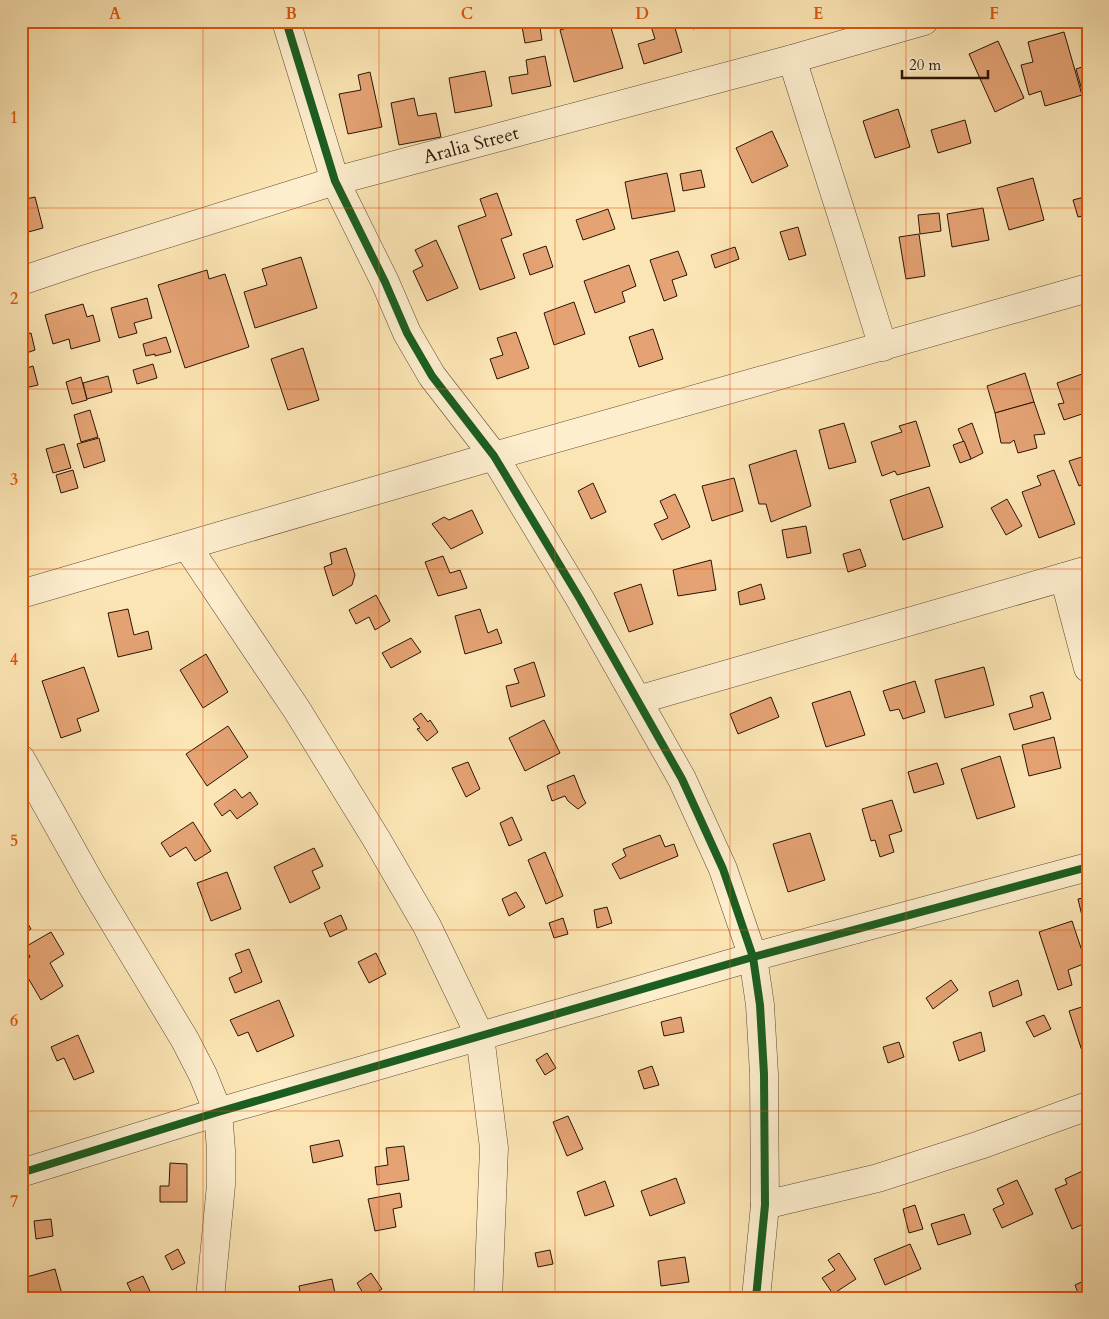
<svg xmlns="http://www.w3.org/2000/svg" width="1109" height="1319" font-family="Cardo,serif">
  <style>
    .building { fill: #e5a374; stroke: #2a1406 }
    .lines { fill: none; stroke-linecap: round; stroke-linejoin: round }
    .minor-casing { stroke: #5e4832; stroke-width: 29 }
    .minor { stroke: #fdeece; stroke-width: 28 }
    .cycleway-casing { stroke: #fdeece; stroke-width: 11 }
    .cycleway { stroke: #1b5e20; stroke-width: 8 }
    .grid { fill: none; stroke: #de560c; stroke-width: 1; stroke-opacity: 0.55 }
    .labels { text-anchor: middle; dominant-baseline: central; stroke-width: 4.5; stroke-linejoin: round; paint-order: stroke }
    .street-label { font-size: 19px; fill: #2a1406; stroke: #fdeece }
    .neatline { fill: none; stroke: #de560c; stroke-width: 2 }
    .grid-label { font-size: 16px; text-anchor: middle; font-weight: bold; fill: #de560c }
  </style>
  <rect width="100%" height="100%" fill="#fce5b4"/>
  <filter id="stains"><feTurbulence type="fractalNoise" baseFrequency=".004" numOctaves="4"/><feColorMatrix values="0 0 0 0 .2 0 0 0 0 .09 0 0 0 0 .02 0 0 0 .5 -.17"/></filter>
  <radialGradient id="worn" r=".72"><stop offset=".6" stop-color="#630" stop-opacity="0"/><stop offset="1" stop-color="#630" stop-opacity=".3"/></radialGradient>
  <!-- building -->
  <g class="building">
    <path d="M521,21H539L542,40L525,43Z"/>
    <path d="M589,21H609L623,68L574,82L560,30Z"/>
    <path d="M668,21H673L682,52L644,64L638,44L655,39L651,26Z"/>
    <path d="M691,21H720L693,29Z"/>
    <path d="M754,21H772L755,26Z"/>
    <path d="M1064,32L1082,95L1045,106L1041,91L1029,95L1021,65L1033,62L1028,42Z"/>
    <path d="M998,41L1024,98L995,112L969,54Z"/>
    <path d="M545,56L551,86L512,94L509,77L528,74L526,60Z"/>
    <path d="M1088,65V112L1076,69Z"/>
    <path d="M485,71L492,106L455,113L449,78Z"/>
    <path d="M370,72L382,127L348,134L339,94L361,90L358,75Z"/>
    <path d="M414,98L418,116L436,113L441,137L399,145L391,103Z"/>
    <path d="M898,109L910,147L875,158L863,121Z"/>
    <path d="M965,120L971,143L938,153L931,130Z"/>
    <path d="M772,131L788,166L752,183L736,148Z"/>
    <path d="M701,170L705,187L683,191L680,174Z"/>
    <path d="M667,173L675,211L632,219L625,182Z"/>
    <path d="M1033,178L1044,220L1009,230L997,188Z"/>
    <path d="M497,193L512,235L501,239L515,278L480,290L458,226L486,216L480,199Z"/>
    <path d="M1088,196V218L1087,215L1078,217L1073,200Z"/>
    <path d="M35,197L43,228L21,234V200Z"/>
    <path d="M983,208L989,240L952,247L947,214Z"/>
    <path d="M608,209L615,229L583,240L576,220Z"/>
    <path d="M939,213L941,231L920,234L918,215Z"/>
    <path d="M798,227L806,255L789,260L780,232Z"/>
    <path d="M919,234L925,276L906,279L899,237Z"/>
    <path d="M436,240L458,288L427,301L413,271L423,266L415,250Z"/>
    <path d="M546,246L553,267L530,275L523,254Z"/>
    <path d="M735,247L739,259L715,268L711,255Z"/>
    <path d="M678,251L687,275L672,280L677,296L664,301L650,260Z"/>
    <path d="M301,257L317,308L255,328L244,292L267,285L262,269Z"/>
    <path d="M629,265L636,286L622,292L625,302L595,313L584,281Z"/>
    <path d="M207,270L209,279L225,274L249,347L185,368L158,285Z"/>
    <path d="M147,298L152,318L134,323L137,333L119,338L111,308Z"/>
    <path d="M574,302L585,334L554,345L544,313Z"/>
    <path d="M83,304L87,317L93,315L100,341L71,349L69,339L53,344L45,315Z"/>
    <path d="M653,329L663,359L639,367L629,337Z"/>
    <path d="M516,332L529,368L497,379L490,359L503,355L497,338Z"/>
    <path d="M31,333L35,350L21,355V335Z"/>
    <path d="M166,337L171,352L155,356V354L146,356L143,344Z"/>
    <path d="M303,348L319,400L288,410L271,359Z"/>
    <path d="M153,364L157,378L137,384L133,370Z"/>
    <path d="M33,366L38,385L21,389V370Z"/>
    <path d="M1025,373L1034,402L995,413L987,386Z"/>
    <path d="M1082,374L1088,392V412L1064,420L1058,404L1064,403L1057,383Z"/>
    <path d="M108,376L112,392L87,399L83,383Z"/>
    <path d="M81,377L87,400L72,404L66,382Z"/>
    <path d="M1034,402L1045,434L1034,435L1037,448L1018,453L1014,440L1010,443H1001L995,413Z"/>
    <path d="M90,410L98,437L81,442L74,415Z"/>
    <path d="M916,421L930,466L897,475L895,471L882,476L871,442L902,432L899,426Z"/>
    <path d="M844,423L856,462L829,469L819,430Z"/>
    <path d="M972,423L983,453L971,459L958,429Z"/>
    <path d="M99,438L105,461L84,468L77,444Z"/>
    <path d="M964,441L971,459L960,463L953,445Z"/>
    <path d="M64,444L71,468L53,473L46,449Z"/>
    <path d="M796,450L811,506L771,522L766,504H759L749,465Z"/>
    <path d="M1088,455V482L1079,486L1069,461Z"/>
    <path d="M73,470L78,488L61,493L56,475Z"/>
    <path d="M1054,470L1075,524L1039,538L1022,492L1041,485L1037,476Z"/>
    <path d="M734,478L743,511L712,521L702,486Z"/>
    <path d="M593,483L606,512L591,519L578,491Z"/>
    <path d="M929,487L943,527L903,540L890,500Z"/>
    <path d="M675,494L690,527L662,540L654,524L668,518L660,501Z"/>
    <path d="M1007,499L1022,526L1006,535L991,508Z"/>
    <path d="M472,510L483,533L451,549L432,524L444,517L449,520Z"/>
    <path d="M806,526L811,553L787,558L782,530Z"/>
    <path d="M346,548L355,575L352,585L333,596L324,567L332,564L330,553Z"/>
    <path d="M860,549L866,566L848,572L843,554Z"/>
    <path d="M443,556L450,573L460,570L467,588L438,596L425,562Z"/>
    <path d="M711,560L716,590L678,596L673,570Z"/>
    <path d="M641,584L653,624L629,632L614,593Z"/>
    <path d="M761,584L765,599L740,605L738,592Z"/>
    <path d="M376,595L390,621L375,630L369,617L356,624L349,610Z"/>
    <path d="M128,609L134,635L148,631L152,649L118,657L108,613Z"/>
    <path d="M480,609L488,633L497,629L502,643L465,654L455,616Z"/>
    <path d="M411,638L421,652L391,668L382,653Z"/>
    <path d="M206,654L228,692L203,708L180,670Z"/>
    <path d="M534,662L545,696L511,707L506,686L519,683L514,669Z"/>
    <path d="M84,667L99,711L77,719L81,731L61,738L42,681Z"/>
    <path d="M984,667L994,705L945,718L935,680Z"/>
    <path d="M915,681L925,712L903,719L899,709L890,711L883,691Z"/>
    <path d="M850,691L865,735L826,747L812,703Z"/>
    <path d="M1043,692L1051,719L1014,730L1009,714L1033,707L1030,696Z"/>
    <path d="M771,697L779,717L738,734L730,714Z"/>
    <path d="M421,713L428,722L430,720L438,732L427,741L417,729L420,728L413,719Z"/>
    <path d="M544,720L560,753L525,771L509,738Z"/>
    <path d="M228,726L248,757L207,786L186,754Z"/>
    <path d="M1054,737L1061,768L1029,776L1022,745Z"/>
    <path d="M1000,756L1015,807L977,819L961,769Z"/>
    <path d="M468,762L480,789L466,797L452,768Z"/>
    <path d="M937,763L944,784L914,793L908,772Z"/>
    <path d="M574,775L583,798L586,803L578,809L568,801L565,796L552,801L547,786Z"/>
    <path d="M235,789L242,798L250,792L258,804L237,819L230,810L222,816L214,804Z"/>
    <path d="M892,800L902,831L889,835L894,852L880,857L875,840L871,841L862,809Z"/>
    <path d="M512,817L522,840L509,846L500,823Z"/>
    <path d="M193,822L211,851L195,861L186,847L170,857L161,843Z"/>
    <path d="M810,833L825,880L788,892L773,844Z"/>
    <path d="M660,835L665,847L674,844L678,856L620,879L612,864L626,856L623,849Z"/>
    <path d="M314,848L323,866L312,871L320,888L290,903L274,867Z"/>
    <path d="M545,852L563,896L546,904L528,860Z"/>
    <path d="M227,872L241,909L211,921L197,883Z"/>
    <path d="M516,892L525,907L509,916L502,899Z"/>
    <path d="M1088,897V933H1086L1078,899Z"/>
    <path d="M607,907L612,923L597,928L594,910Z"/>
    <path d="M21,912L31,929L21,935Z"/>
    <path d="M341,915L347,929L330,937L324,923Z"/>
    <path d="M563,918L568,934L554,938L549,923Z"/>
    <path d="M1072,921L1086,963L1068,970L1072,985L1058,990L1039,932Z"/>
    <path d="M51,932L64,954L50,963L63,986L41,1000L21,966V962L30,957L25,947Z"/>
    <path d="M249,949L262,982L235,993L229,978L242,972L235,954Z"/>
    <path d="M376,953L386,974L369,983L358,962Z"/>
    <path d="M951,980L958,990L933,1009L926,998Z"/>
    <path d="M1018,980L1022,995L993,1007L989,992Z"/>
    <path d="M279,1000L294,1036L257,1052L248,1032L238,1036L230,1020Z"/>
    <path d="M1088,1005V1049L1082,1051L1069,1011Z"/>
    <path d="M1044,1015L1051,1029L1034,1037L1026,1022Z"/>
    <path d="M681,1017L684,1032L664,1036L661,1022Z"/>
    <path d="M981,1032L985,1051L959,1061L953,1042Z"/>
    <path d="M78,1035L94,1072L74,1080L64,1058L57,1061L51,1047Z"/>
    <path d="M899,1042L904,1057L888,1063L883,1047Z"/>
    <path d="M547,1053L556,1068L545,1075L536,1060Z"/>
    <path d="M652,1066L659,1085L644,1089L638,1071Z"/>
    <path d="M568,1116L583,1149L567,1156L553,1122Z"/>
    <path d="M339,1140L343,1156L313,1163L310,1146Z"/>
    <path d="M404,1146L409,1180L377,1185L375,1167L388,1165L386,1148Z"/>
    <path d="M170,1163L187,1164V1202H160V1186H169Z"/>
    <path d="M1085,1170L1088,1176V1222L1072,1229L1055,1189L1067,1184L1065,1179Z"/>
    <path d="M676,1178L685,1203L650,1216L641,1191Z"/>
    <path d="M1017,1180L1033,1214L1002,1228L993,1209L1004,1204L997,1189Z"/>
    <path d="M605,1181L614,1206L585,1216L577,1192Z"/>
    <path d="M400,1193L402,1207L393,1209L396,1227L375,1231L368,1199Z"/>
    <path d="M915,1205L923,1229L909,1233L903,1209Z"/>
    <path d="M964,1214L971,1234L938,1245L931,1224Z"/>
    <path d="M51,1219L53,1236L36,1239L34,1221Z"/>
    <path d="M910,1244L921,1269L885,1285L874,1259Z"/>
    <path d="M178,1249L185,1263L172,1270L165,1256Z"/>
    <path d="M550,1250L553,1264L538,1267L535,1253Z"/>
    <path d="M839,1253L856,1279L833,1294L822,1278L835,1270L828,1260Z"/>
    <path d="M685,1257L689,1282L661,1286L658,1261Z"/>
    <path d="M55,1269L63,1298H29L23,1278Z"/>
    <path d="M371,1273L382,1289L369,1298H366L357,1283Z"/>
    <path d="M143,1276L153,1298H134L127,1283Z"/>
    <path d="M332,1279L336,1298H301L299,1286Z"/>
    <path d="M1088,1279V1298H1080L1075,1285Z"/>
  </g>
  <g class="lines">
    <defs>
      <g id="minor">
        <path d="M286,21L335,181L385,282L407,333L432,376L494,456L580,599L682,779L723,869L753,957L760,1005L764,1074L765,1205L756,1298"/>
        <path d="M792,59L849,238L883,347"/>
        <path d="M21,281L86,259L335,181L792,59L924,21"/>
        <path d="M187,546L297,710L377,840L427,926L480,1036L494,1148L488,1298"/>
        <path d="M1064,577L1088,668"/>
        <path d="M21,594L494,456L1088,288"/>
        <path d="M638,700L1088,570"/>
        <path d="M21,759L91,884L185,1040L203,1075L218,1112L221,1150V1185L210,1298"/>
        <path d="M21,1173L218,1112L753,957L1088,867"/>
        <path d="M765,1205L878,1178L980,1145L1088,1106"/>
      </g>
    </defs>
    <!-- minor casing -->
    <use href="#minor" class="minor-casing"/>
    <!-- minor -->
    <use href="#minor" class="minor"/>
    <defs>
      <g id="cycleway">
        <path d="M286,21L335,181L385,282L407,333L432,376L494,456L580,599L682,779L723,869L753,957L760,1005L764,1074L765,1205L756,1298"/>
        <path d="M21,1173L218,1112L753,957L1088,867"/>
      </g>
    </defs>
    <!-- cycleway casing -->
    <use href="#cycleway" class="cycleway-casing"/>
    <!-- cycleway -->
    <use href="#cycleway" class="cycleway"/>
  </g>
  <!-- grid -->
  <path class="grid" d="M203,21V1298M379,21V1298M555,21V1298M730,21V1298M906,21V1298M21,208H1088M21,389H1088M21,569H1088M21,750H1088M21,930H1088M21,1111H1088"/>
  <g class="labels">
    <!-- street labels -->
    <g class="street-label">
      <text transform="translate(471 145) rotate(-15)">Aralia Street</text>
    </g>
  </g>
  <!-- margin -->
  <rect width="1109" height="1319" fill="none" stroke="#fce5b4" stroke-width="55"/>
  <!-- scale -->
  <path d="M902 70v8h86v-8" fill="none" stroke="#2a1406" stroke-width="2.5"/>
  <text x="909" y="70" font-size="15" fill="#2a1406" stroke="#fdeece" stroke-width="4" paint-order="stroke">20 m</text>
  <rect x="28" y="28" width="1054" height="1264" class="neatline"/>
  <g class="grid-label">
    <text x="115" y="19">A</text>
    <text x="291" y="19">B</text>
    <text x="467" y="19">C</text>
    <text x="642" y="19">D</text>
    <text x="818" y="19">E</text>
    <text x="994" y="19">F</text>
    <text x="14" y="123">1</text>
    <text x="14" y="304">2</text>
    <text x="14" y="485">3</text>
    <text x="14" y="665">4</text>
    <text x="14" y="846">5</text>
    <text x="14" y="1026">6</text>
    <text x="14" y="1207">7</text>
  </g>
  <rect width="100%" height="100%" filter="url(#stains)"/>
  <rect width="100%" height="100%" fill="url(#worn)"/>
</svg>
